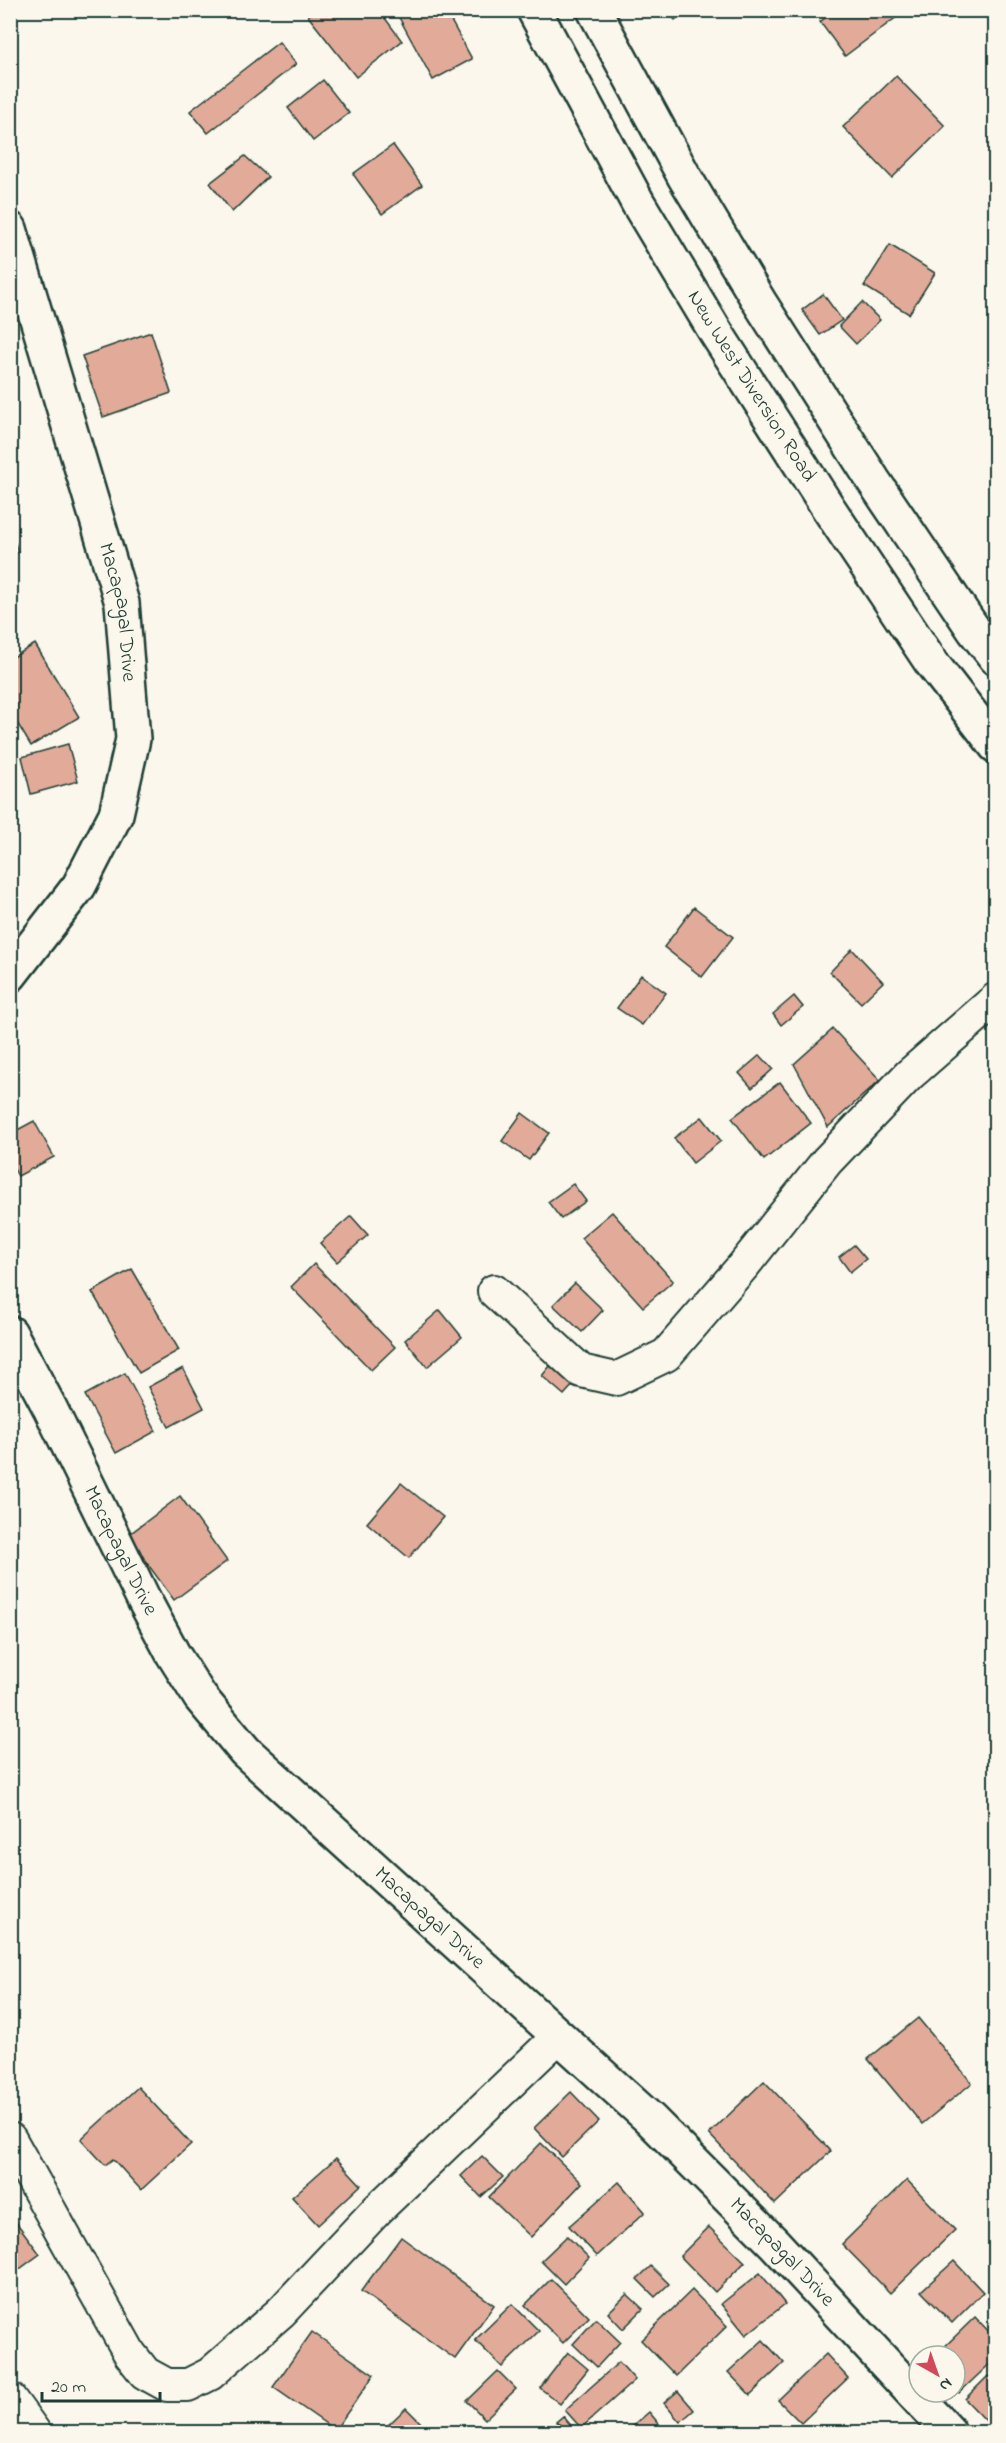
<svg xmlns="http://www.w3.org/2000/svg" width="1006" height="2443" font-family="'Indie Flower',sans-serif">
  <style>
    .building { fill: #e2ab99; stroke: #1f3d34; stroke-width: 1.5 }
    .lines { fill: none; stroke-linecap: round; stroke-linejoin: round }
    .minor-casing { stroke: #1f3d34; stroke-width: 36 }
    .tertiary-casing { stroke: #1f3d34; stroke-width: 38 }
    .secondary-casing { stroke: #1f3d34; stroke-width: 38 }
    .minor { stroke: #fbf7ec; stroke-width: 32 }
    .tertiary { stroke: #fbf7ec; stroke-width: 33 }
    .secondary { stroke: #fbf7ec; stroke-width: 33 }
    .labels { text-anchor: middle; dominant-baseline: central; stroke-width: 6; stroke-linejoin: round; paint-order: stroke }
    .street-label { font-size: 21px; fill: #1f3d34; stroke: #fbf7ec }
  </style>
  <rect width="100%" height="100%" fill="#fbf7ec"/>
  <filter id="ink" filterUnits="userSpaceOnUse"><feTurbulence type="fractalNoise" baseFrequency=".0167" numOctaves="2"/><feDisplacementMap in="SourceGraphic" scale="12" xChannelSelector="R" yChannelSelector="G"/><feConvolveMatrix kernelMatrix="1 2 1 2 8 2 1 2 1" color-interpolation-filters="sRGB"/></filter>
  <g filter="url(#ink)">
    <!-- building -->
    <g class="building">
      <path d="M315,10H379L402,41L356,77L308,16Z"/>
      <path d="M395,10H445L472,59L433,80Z"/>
      <path d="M666,10H685L675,20Z"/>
      <path d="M835,10H906L845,56L820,22Z"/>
      <path d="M279,42L296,64L208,133L190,111Z"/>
      <path d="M896,76L945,126L892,178L843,127Z"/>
      <path d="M323,80L349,113L313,141L288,108Z"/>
      <path d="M393,145L422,185L382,214L353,174Z"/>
      <path d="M245,156L268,177L232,212L210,183Z"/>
      <path d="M890,245L935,273L909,314L864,286Z"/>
      <path d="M823,294L842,320L820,335L802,310Z"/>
      <path d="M862,302L880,320L856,344L839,326Z"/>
      <path d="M151,332L171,393L103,417L82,356Z"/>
      <path d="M10,528L18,552L10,555Z"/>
      <path d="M35,644L79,717L31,746L10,711V659Z"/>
      <path d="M68,744L78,781L31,794L22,757Z"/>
      <path d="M10,795L17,804L10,808Z"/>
      <path d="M694,907L733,937L702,977L664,947Z"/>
      <path d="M852,949L883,982L861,1003L830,972Z"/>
      <path d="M641,975L666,993L642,1025L617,1008Z"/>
      <path d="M794,996L803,1007L781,1025L773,1014Z"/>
      <path d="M833,1029L880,1080L828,1127L794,1064Z"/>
      <path d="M760,1055L773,1069L752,1088L739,1073Z"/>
      <path d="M780,1082L811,1123L764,1160L732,1118Z"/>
      <path d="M522,1113L549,1133L529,1160L502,1141Z"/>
      <path d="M702,1117L721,1141L693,1163L674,1138Z"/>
      <path d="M34,1121L54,1157L18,1176L10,1162V1134Z"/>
      <path d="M573,1184L586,1201L561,1219L548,1202Z"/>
      <path d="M612,1212L673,1281L643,1307L581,1238Z"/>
      <path d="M351,1216L368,1235L337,1262L320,1243Z"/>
      <path d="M854,1245L866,1259L850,1272L839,1257Z"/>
      <path d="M314,1264L395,1347L371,1370L291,1287Z"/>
      <path d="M132,1269L179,1350L139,1373L92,1292Z"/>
      <path d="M575,1283L603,1310L582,1332L553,1305Z"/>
      <path d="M440,1310L462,1337L427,1367L405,1340Z"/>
      <path d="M550,1366L573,1385L564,1395L542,1376Z"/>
      <path d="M183,1368L204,1408L169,1427L148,1387Z"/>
      <path d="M125,1373L156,1431L116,1453L85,1395Z"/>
      <path d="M401,1483L443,1517L409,1558L367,1523Z"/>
      <path d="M180,1496L227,1561L174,1600L127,1536Z"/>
      <path d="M918,2018L972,2083L922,2124L868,2059Z"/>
      <path d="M764,2081L831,2151L775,2204L709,2134Z"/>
      <path d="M138,2087L191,2144L141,2190L113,2159L105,2165L81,2139Z"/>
      <path d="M571,2092L599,2121L562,2157L534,2128Z"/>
      <path d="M541,2143L582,2183L531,2237L489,2197Z"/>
      <path d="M482,2156L503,2177L481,2197L461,2176Z"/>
      <path d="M336,2158L361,2185L318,2225L292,2197Z"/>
      <path d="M907,2180L955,2230L890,2293L842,2244Z"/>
      <path d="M619,2182L645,2212L597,2256L569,2226Z"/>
      <path d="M10,2214L40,2254L10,2276Z"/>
      <path d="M709,2227L745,2262L715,2292L680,2256Z"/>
      <path d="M567,2236L589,2258L564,2284L541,2261Z"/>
      <path d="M401,2237L494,2305L455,2359L361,2291Z"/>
      <path d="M954,2261L983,2292L952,2323L921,2291Z"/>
      <path d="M651,2266L669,2284L655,2297L637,2279Z"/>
      <path d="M760,2273L785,2304L746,2335L721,2304Z"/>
      <path d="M551,2279L589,2317L563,2343L525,2305Z"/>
      <path d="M692,2290L727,2326L676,2376L641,2340Z"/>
      <path d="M627,2294L643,2309L623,2329L608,2313Z"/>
      <path d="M512,2304L539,2331L502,2367L475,2340Z"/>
      <path d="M975,2317L996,2339V2358L959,2393L955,2389V2356H935Z"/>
      <path d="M596,2319L620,2342L597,2367L573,2344Z"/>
      <path d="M312,2332L374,2375L335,2430L273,2387Z"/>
      <path d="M763,2340L784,2363L750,2395L728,2372Z"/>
      <path d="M568,2352L588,2369L560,2404L540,2388Z"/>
      <path d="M826,2354L848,2378L801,2423L778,2400Z"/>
      <path d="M619,2362L635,2380L581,2428L565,2410Z"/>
      <path d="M996,2368V2424L992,2427L965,2399Z"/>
      <path d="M498,2371L516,2389L485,2419L467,2401Z"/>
      <path d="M678,2391L694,2410L680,2422L664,2403Z"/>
      <path d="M406,2408L426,2428L422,2432H381Z"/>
      <path d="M649,2412L665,2431L663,2432H626Z"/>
      <path d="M563,2416L575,2430L572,2432H559L557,2430L562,2426L556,2422Z"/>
      <path d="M509,2425L517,2432H502Z"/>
    </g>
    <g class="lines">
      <defs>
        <g id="minor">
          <path d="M494,1291L581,1371L616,1379L666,1355L744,1265L827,1161L909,1075L996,999"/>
          <path d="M10,2139L130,2354L145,2373L167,2385H188L210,2374L281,2312L378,2209L558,2037"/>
          <path d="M10,2399L34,2432"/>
        </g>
        <g id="tertiary">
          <path id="s1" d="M534,10L638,203L715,331L829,509L931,662L996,746"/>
          <path d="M594,10L684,176L760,303L873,480L974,630L996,658"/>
        </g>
        <g id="secondary">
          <path id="s2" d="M10,229L122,603L133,739L116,814L79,886L10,975"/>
          <path id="s3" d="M10,1333L50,1408L143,1598L173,1654L200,1697L245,1751L650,2119L774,2243L949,2432"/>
        </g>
      </defs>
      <!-- minor casing -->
      <use href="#minor" class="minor-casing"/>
      <!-- tertiary casing -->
      <use href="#tertiary" class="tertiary-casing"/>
      <!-- secondary casing -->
      <use href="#secondary" class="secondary-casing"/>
      <!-- minor -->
      <use href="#minor" class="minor"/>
      <!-- tertiary -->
      <use href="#tertiary" class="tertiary"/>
      <!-- secondary -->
      <use href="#secondary" class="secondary"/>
    </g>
  </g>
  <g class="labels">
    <!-- street labels -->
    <g class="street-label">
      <text stroke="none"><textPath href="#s1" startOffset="435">New West Diversion Road</textPath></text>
      <text stroke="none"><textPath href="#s2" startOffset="399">Macapagal Drive</textPath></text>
      <text stroke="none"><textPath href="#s3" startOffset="244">Macapagal Drive</textPath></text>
      <text stroke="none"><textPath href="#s3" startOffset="730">Macapagal Drive</textPath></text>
      <text stroke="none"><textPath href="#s3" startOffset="1216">Macapagal Drive</textPath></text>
    </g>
  </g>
  <!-- margin -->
  <rect width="1006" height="2443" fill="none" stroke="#fbf7ec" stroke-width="36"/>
  <rect x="18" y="18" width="970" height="2407" fill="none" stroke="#1f3d34" stroke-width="2" filter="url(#ink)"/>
  <!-- north arrow -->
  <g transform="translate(937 2374) rotate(140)"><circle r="28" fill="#fbf7ec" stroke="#a3ada2" stroke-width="1.5"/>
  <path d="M0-4.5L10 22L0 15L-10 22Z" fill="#d1495b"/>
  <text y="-9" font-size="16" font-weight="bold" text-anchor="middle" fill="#1f3d34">N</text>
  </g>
  <!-- scale -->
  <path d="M42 2392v9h118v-9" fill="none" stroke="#1f3d34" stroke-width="3"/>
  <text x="51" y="2392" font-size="18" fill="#1f3d34" stroke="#fbf7ec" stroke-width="4.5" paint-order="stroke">20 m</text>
</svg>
